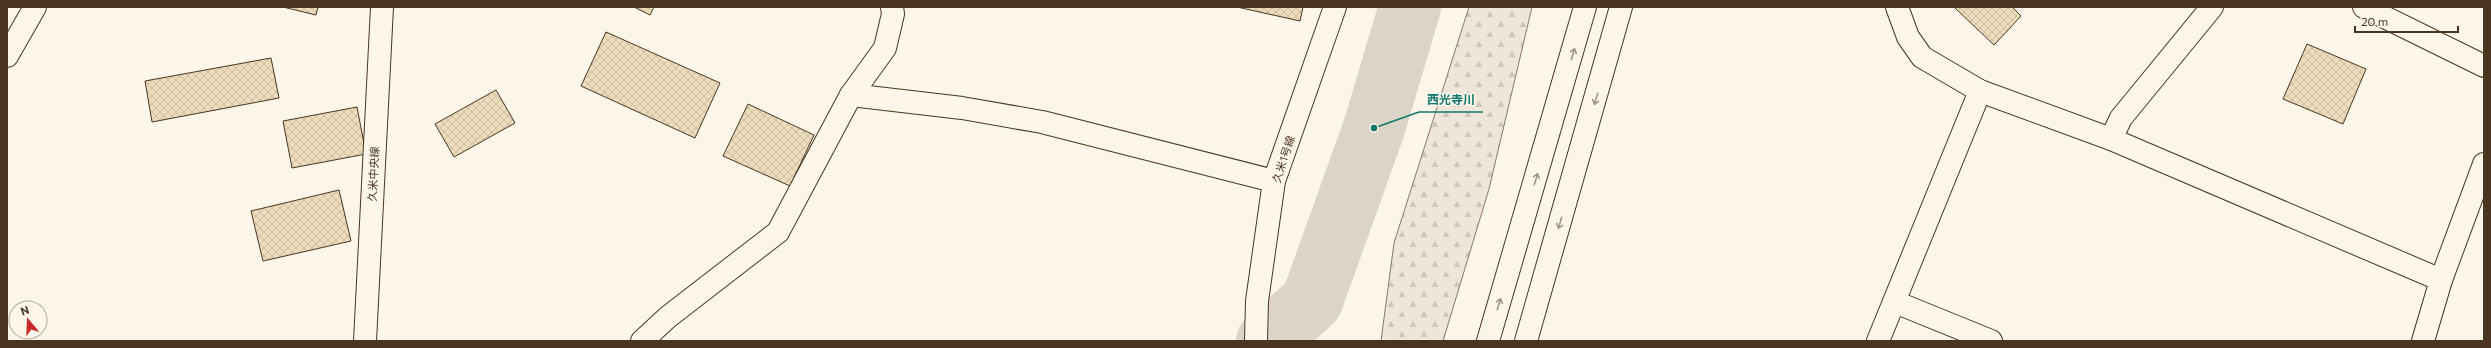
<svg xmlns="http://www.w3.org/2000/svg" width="2491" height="348" font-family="Commissioner,'Noto Sans JP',sans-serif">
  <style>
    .forest { fill: url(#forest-firs); stroke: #887966 }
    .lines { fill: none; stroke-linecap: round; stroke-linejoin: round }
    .river { stroke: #dcd4c6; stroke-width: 62 }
    .building { fill: url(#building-cross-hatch); stroke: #4a3520 }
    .minor-casing { stroke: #4a3520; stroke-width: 24 }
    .highway-casing { stroke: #4a3520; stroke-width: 24 }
    .minor { stroke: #fbf6e9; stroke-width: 22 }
    .highway { stroke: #fbf6e9; stroke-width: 22 }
    .oneway { stroke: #a29684 }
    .labels { text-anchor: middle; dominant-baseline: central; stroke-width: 3; stroke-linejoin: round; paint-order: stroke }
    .street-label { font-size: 11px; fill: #4a3520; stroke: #fbf6e9 }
    .leader { fill: none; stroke: #0f766e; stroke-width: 1.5 }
    .callout-dot { fill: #0f766e; stroke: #fbf6e9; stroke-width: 1.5 }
    .callout-label { font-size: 12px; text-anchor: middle; font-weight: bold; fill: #0f766e; stroke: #fbf6e9; stroke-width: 3; stroke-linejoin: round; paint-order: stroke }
  </style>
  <defs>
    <pattern id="forest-firs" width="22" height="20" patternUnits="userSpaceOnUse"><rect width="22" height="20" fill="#ede6d9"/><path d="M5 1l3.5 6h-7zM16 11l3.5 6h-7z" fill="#cdc6ba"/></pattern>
    <pattern id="building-cross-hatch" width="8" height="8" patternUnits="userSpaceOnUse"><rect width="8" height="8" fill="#ecdcbc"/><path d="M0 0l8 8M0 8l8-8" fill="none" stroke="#ccbda1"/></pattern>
  </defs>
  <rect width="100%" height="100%" fill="#fbf6e9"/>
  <!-- forest -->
  <path class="forest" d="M1469,7H1532L1489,189L1443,341H1381L1394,243Z"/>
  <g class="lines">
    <!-- river -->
    <path class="river" d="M1267,341L1312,301L1374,128L1410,7"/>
  </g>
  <!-- building -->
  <g class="building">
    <path d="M283,7H318L316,15Z"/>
    <path d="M634,7H654L650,15Z"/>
    <path d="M1237,7H1303L1300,21Z"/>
    <path d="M1954,7H2012L2021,16L1994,45Z"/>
    <path d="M606,32L720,83L695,138L581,86Z"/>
    <path d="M2307,44L2366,69L2343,124L2283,99Z"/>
    <path d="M271,58L279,98L152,122L145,81Z"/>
    <path d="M496,90L515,123L454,157L435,124Z"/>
    <path d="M748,104L814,135L790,186L723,156Z"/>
    <path d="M357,107L366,154L292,168L283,121Z"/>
    <path d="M339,190L351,241L263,261L251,211Z"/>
  </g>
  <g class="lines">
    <defs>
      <g id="minor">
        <path d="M1897,7L1908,37L1922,57L1980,91L2111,139L2441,280"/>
        <path d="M2364,7L2484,66"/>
        <path d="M7,56L35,7"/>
        <path d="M851,95L962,108L1042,122L1274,181"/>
        <path d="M2111,139L2121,118L2212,7"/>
        <path d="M1895,302L1991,341"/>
        <path d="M365,341L382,7"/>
        <path d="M642,341L668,317L778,232L851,95L885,48L893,14L892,7"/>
        <path d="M1256,341L1257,301L1274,181L1335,7"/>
        <path d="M1878,341L1980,91"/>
        <path d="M2423,341L2441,280L2484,164"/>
      </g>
      <g id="highway">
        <path d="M1488,341L1585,7"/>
        <path d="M1526,341L1621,7"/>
      </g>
    </defs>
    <!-- minor casing -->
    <use href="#minor" class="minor-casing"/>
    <!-- highway casing -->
    <use href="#highway" class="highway-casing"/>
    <!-- minor -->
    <use href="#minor" class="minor"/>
    <!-- highway -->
    <use href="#highway" class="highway"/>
  </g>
  <!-- one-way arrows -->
  <defs><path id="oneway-shaft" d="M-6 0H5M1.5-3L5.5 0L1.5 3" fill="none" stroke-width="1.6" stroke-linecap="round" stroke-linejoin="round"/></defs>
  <g class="oneway">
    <use href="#oneway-shaft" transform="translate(1573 54) rotate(-73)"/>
    <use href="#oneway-shaft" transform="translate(1596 99) rotate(106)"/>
    <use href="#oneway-shaft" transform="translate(1536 179) rotate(-73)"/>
    <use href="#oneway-shaft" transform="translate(1560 223) rotate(106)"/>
    <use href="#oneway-shaft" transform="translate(1499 304) rotate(-73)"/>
  </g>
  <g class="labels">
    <!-- street labels -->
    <g class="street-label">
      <text transform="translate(1283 159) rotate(-72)">久米1号線</text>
      <text transform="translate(373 174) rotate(-87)">久米中央線</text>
    </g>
  </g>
  <!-- callouts -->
  <path class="leader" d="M1374 128L1419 112H1483"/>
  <circle class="callout-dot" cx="1374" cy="128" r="4"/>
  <g class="callout-label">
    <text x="1451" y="104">西光寺川</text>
  </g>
  <!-- border -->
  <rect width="2491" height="348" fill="none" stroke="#4a3520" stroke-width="16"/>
  <!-- north arrow -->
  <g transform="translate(28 320) rotate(341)"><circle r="19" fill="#fbf6e9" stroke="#b4a999"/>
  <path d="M0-3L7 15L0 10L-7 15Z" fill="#c62828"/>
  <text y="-6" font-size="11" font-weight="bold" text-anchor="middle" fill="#4a3520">N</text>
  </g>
  <!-- scale -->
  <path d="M2355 26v6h103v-6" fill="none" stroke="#4a3520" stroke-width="2"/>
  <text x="2361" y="26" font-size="12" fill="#4a3520" stroke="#fbf6e9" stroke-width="3" paint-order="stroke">20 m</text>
</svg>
